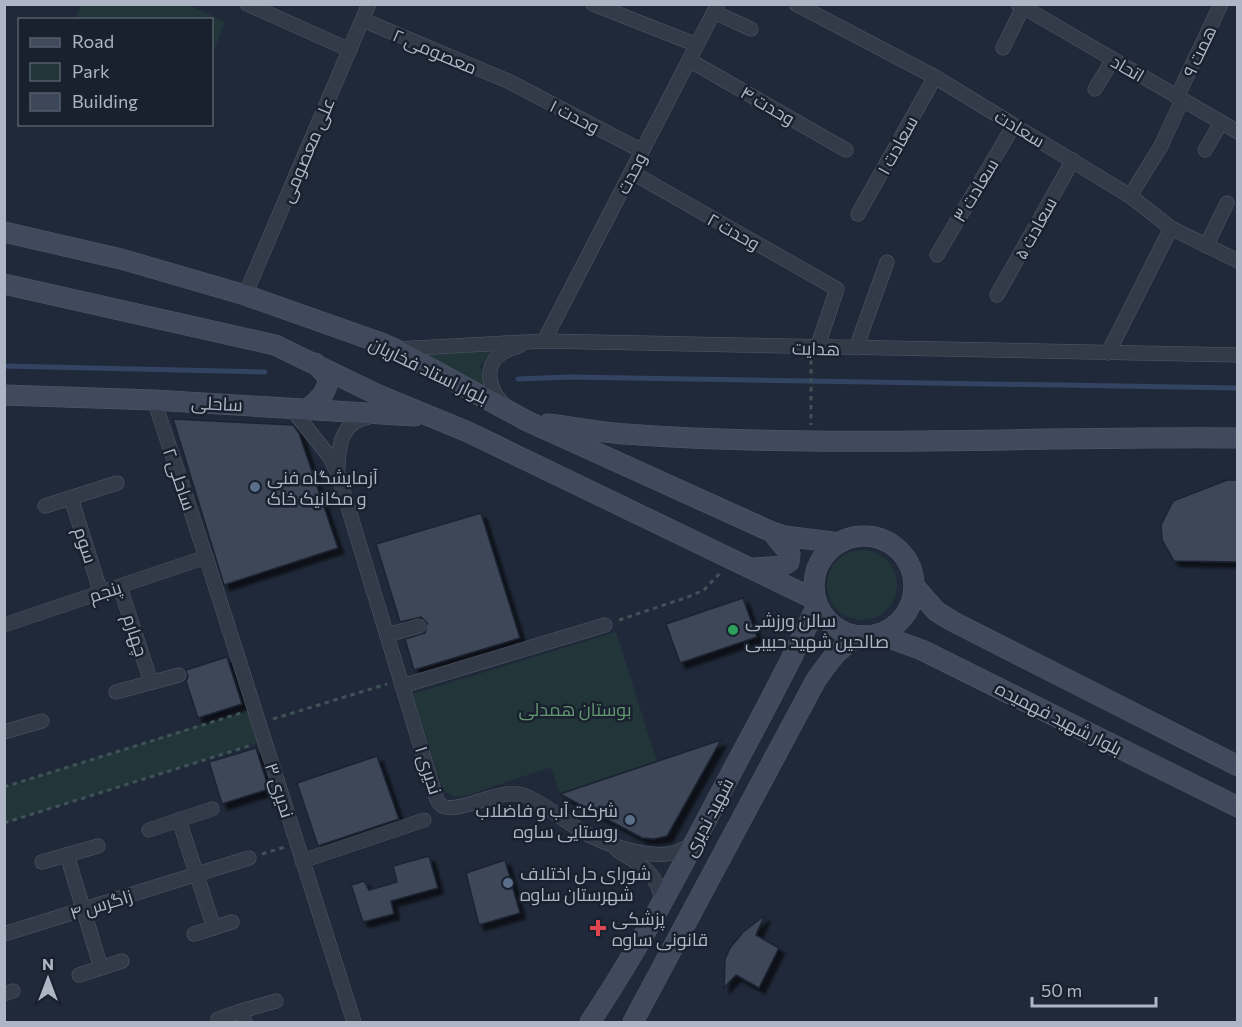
<svg xmlns="http://www.w3.org/2000/svg" width="1242" height="1027" font-family="Commissioner,Cairo,sans-serif">
  <style>
    .green { fill: #22363a }
    .lines { fill: none; stroke-linecap: round; stroke-linejoin: round }
    .stream { stroke: #324462; stroke-width: 5 }
    .building { fill: #3c4759; stroke: #1b2330; stroke-width: 1.5; filter: url(#shadow) }
    .street-casing { stroke: #515967; stroke-width: 15 }
    .secondary-casing { stroke: #515967; stroke-width: 21 }
    .path { stroke: #3f5357; stroke-width: 3; stroke-dasharray: 4.5 4.5; stroke-linecap: butt }
    .street { stroke: #333b49; stroke-width: 14 }
    .secondary { stroke: #414a5d; stroke-width: 20 }
    .service-dot { fill: #5c6f8a; stroke: #19212e; stroke-width: 2 }
    .leisure-dot { fill: #2e9e5b; stroke: #19212e; stroke-width: 2 }
    .health-dot { fill: #e0444e; stroke: #19212e; stroke-width: 2 }
    .labels { text-anchor: middle; dominant-baseline: central; stroke-width: 5; stroke-linejoin: round; paint-order: stroke }
    .street-label { font-size: 18px; fill: #aeb6c6; stroke: #19212e }
    .poi-label { font-size: 18px; fill: #aeb6c6; stroke: #19212e; text-anchor: start }
    .park-label { font-size: 18px; fill: #649772; stroke: #19212e }
  </style>
  <defs>
    <filter id="shadow"><feDropShadow dx="5.5" dy="5.5" stdDeviation="1.5" flood-color="#0009"/></filter>
  </defs>
  <rect width="100%" height="100%" fill="#202939"/>
  <!-- green -->
  <g class="green">
    <path d="M187,4L225,22L212,55V20L76,19L81,5Z"/>
    <path d="M494,348L480,366L487,392L426,354Z"/>
    <circle cx="862" cy="585" r="35"/>
    <path d="M616,632L657,762L560,794L551,767L465,796H453L443,790L413,694Z"/>
    <path d="M254,708L264,741L5,823L4,787Z"/>
  </g>
  <g class="lines">
    <!-- stream -->
    <g class="stream">
      <path d="M4,366L265,372"/>
      <path d="M518,379L569,377L1238,388"/>
    </g>
  </g>
  <!-- building -->
  <g class="building">
    <path d="M173,419L293,425L299,433L338,548L224,585Z"/>
    <path d="M1227,480H1238V562L1174,561L1162,540L1161,525L1173,501Z"/>
    <path d="M481,513L520,638L414,670L405,639L425,633L427,623L421,617L400,622L376,544Z"/>
    <path d="M743,598L757,637L680,663L666,624Z"/>
    <path d="M227,657L242,704L198,718L186,681L188,677L186,670Z"/>
    <path d="M721,740L667,836L654,839L642,838L560,794Z"/>
    <path d="M256,748L269,789L222,804L209,762Z"/>
    <path d="M377,756L399,819L318,846L297,783Z"/>
    <path d="M429,856L438,888L391,901L394,914L363,922L351,885L364,881L369,890L397,882L393,866Z"/>
    <path d="M505,860L520,913L479,925L466,873Z"/>
    <path d="M765,915L756,935L779,948L759,988L736,975L724,988L725,959L730,948L743,932Z"/>
  </g>
  <g class="lines">
    <defs>
      <g id="street">
        <path d="M247,4L350,50"/>
        <path d="M593,4L697,45"/>
        <path d="M796,4L935,77L1130,196L1171,228L1238,261"/>
        <path d="M1018,4L1238,132"/>
        <path d="M714,12L751,29"/>
        <path d="M363,20L508,81L642,151"/>
        <path d="M1003,48L1023,7"/>
        <path d="M689,60L846,150"/>
        <path d="M1095,89L1113,59"/>
        <path d="M1177,97L1221,4"/>
        <path d="M1205,150L1221,123"/>
        <path d="M631,172L837,289L817,348"/>
        <path d="M1130,196L1161,146L1182,100"/>
        <path d="M858,214L935,77"/>
        <path d="M1206,246L1227,203"/>
        <path d="M937,255L1014,125"/>
        <path d="M245,295L369,4"/>
        <path d="M997,295L1073,160"/>
        <path d="M544,341L718,4"/>
        <path d="M856,348L887,262"/>
        <path d="M397,349L544,341L1238,355"/>
        <path d="M1108,353L1171,228"/>
        <path d="M154,400L206,557L354,1022"/>
        <path d="M505,405C490,393 482,366 501,354C506,350 513,348 519,346"/>
        <path d="M291,408L329,456L338,474L436,797C437,800 438,803 441,805C456,817 501,785 526,796C545,804 562,819 580,830C603,844 646,859 673,853C681,851 687,847 694,844"/>
        <path d="M338,469C338,445 342,421 369,417"/>
        <path d="M71,498L101,593"/>
        <path d="M45,506L117,483"/>
        <path d="M120,587L151,682"/>
        <path d="M4,625L206,557"/>
        <path d="M387,635L419,626"/>
        <path d="M402,686L605,625"/>
        <path d="M116,692L179,675"/>
        <path d="M4,732L42,721"/>
        <path d="M179,820L214,928"/>
        <path d="M149,830L212,809"/>
        <path d="M617,850C640,864 659,873 662,903"/>
        <path d="M67,855L101,968"/>
        <path d="M302,861L424,820"/>
        <path d="M42,862L98,846"/>
        <path d="M4,934L249,858"/>
        <path d="M194,934L232,922"/>
        <path d="M79,975L122,961"/>
        <path d="M4,994L13,991"/>
        <path d="M218,1019L241,1011"/>
        <path d="M245,1022L241,1011L276,1001"/>
      </g>
      <g id="secondary">
        <path d="M4,232L121,259L245,295L381,343L395,349L527,421L772,532L785,536L839,543"/>
        <path d="M4,284L275,345L376,394L468,432L816,600"/>
        <path d="M4,395L154,400L415,416"/>
        <path d="M308,409C319,399 328,393 328,377L315,363"/>
        <path d="M548,424C573,427 599,432 625,434C829,449 1033,436 1238,438"/>
        <circle cx="864" cy="586" r="50"/>
        <path d="M754,568L782,566L789,562L790,554L772,532"/>
        <path d="M915,587L936,611L952,621L1238,766"/>
        <path d="M878,634L922,650L1238,807"/>
        <path d="M590,1022C639,949 680,870 721,792C754,730 788,669 817,605"/>
        <path d="M633,1022L816,680C832,658 837,648 862,636"/>
      </g>
    </defs>
    <!-- street casing -->
    <use href="#street" class="street-casing"/>
    <!-- secondary casing -->
    <use href="#secondary" class="secondary-casing"/>
    <!-- path -->
    <g class="path">
      <path d="M811,360V425"/>
      <path d="M619,620L688,597L704,590L720,573"/>
      <path d="M273,719L387,684"/>
      <path d="M4,787L241,713"/>
      <path d="M4,823L252,745"/>
      <path d="M262,854L285,847"/>
    </g>
    <!-- street -->
    <use href="#street" class="street"/>
    <!-- secondary -->
    <use href="#secondary" class="secondary"/>
  </g>
  <!-- markers -->
  <g class="service-dot">
    <circle cx="255" cy="487" r="6"/>
    <circle cx="630" cy="820" r="6"/>
    <circle cx="508" cy="883" r="6"/>
  </g>
  <circle class="leisure-dot" cx="733" cy="630" r="6"/>
  <path class="health-dot" d="M595 919h6v6h6v6h-6v6h-6v-6h-6v-6h6z"/>
  <g class="labels">
    <!-- street labels -->
    <g class="street-label">
      <text transform="translate(435 51) rotate(23)">معصومی ۲</text>
      <text transform="translate(1199 51) rotate(-65)">همت ۹</text>
      <text transform="translate(1128 68) rotate(30)">اتحاد</text>
      <text transform="translate(768 105) rotate(30)">وحدت ۴</text>
      <text transform="translate(575 116) rotate(27)">وحدت ۱</text>
      <text transform="translate(1020 128) rotate(31)">سعادت</text>
      <text transform="translate(897 145) rotate(-61)">سعادت ۱</text>
      <text transform="translate(307 150) rotate(-67)">علی معصومی</text>
      <text transform="translate(631 173) rotate(-63)">وحدت</text>
      <text transform="translate(975 190) rotate(-59)">سعادت ۳</text>
      <text transform="translate(1035 228) rotate(-61)">سعادت ۵</text>
      <text transform="translate(734 231) rotate(29)">وحدت ۲</text>
      <text transform="translate(816 348) rotate(1)">هدایت</text>
      <text transform="translate(429 370) rotate(26)">بلوار استاد فخاریان</text>
      <text transform="translate(217 403) rotate(3)">ساحلی</text>
      <text transform="translate(180 479) rotate(71)">ساحلی ۲</text>
      <text transform="translate(86 545) rotate(72)">سوم</text>
      <text transform="translate(105 591) rotate(-18)">پنجم</text>
      <text transform="translate(136 635) rotate(72)">چهارم</text>
      <text transform="translate(1059 718) rotate(27)">بلوار شهید فهمیده</text>
      <text transform="translate(429 770) rotate(72)">ندیری ۱</text>
      <text transform="translate(280 790) rotate(72)">ندیری ۳</text>
      <text transform="translate(708 817) rotate(-62)">شهید ندیری</text>
      <text transform="translate(101 904) rotate(-17)">زاگرس ۴</text>
    </g>
    <!-- poi labels -->
    <g class="poi-label">
      <text x="267" y="477">آزمایشگاه فنی<tspan x="267" dy="21">و مکانیک خاک</tspan></text>
      <text x="745" y="620">سالن ورزشی<tspan x="745" dy="21">صالحین شهید حبیبی</tspan></text>
      <text x="618" y="810" text-anchor="end">شرکت آب و فاضلاب<tspan x="618" dy="21">روستایی ساوه</tspan></text>
      <text x="520" y="873">شورای حل اختلاف<tspan x="520" dy="21">شهرستان ساوه</tspan></text>
      <text x="612" y="918">پزشکی<tspan x="612" dy="21">قانونی ساوه</tspan></text>
    </g>
    <!-- park labels -->
    <g class="park-label">
      <text x="575" y="709">بوستان همدلی</text>
    </g>
  </g>
  <!-- border -->
  <rect width="1242" height="1027" fill="none" stroke="#aeb6c6" stroke-width="12"/>
  <!-- legend -->
  <rect x="18" y="18" width="195" height="108" fill="#19212e" stroke="#555d6b" stroke-width="1.5"/>
  <rect x="30" y="38" width="30" height="9" fill="#414a5d" stroke="#555d6b" stroke-width="1.5"/>
  <text x="72" y="48" font-size="18" fill="#aeb6c6">Road</text>
  <rect x="30" y="63" width="30" height="18" fill="#22363a" stroke="#555d6b" stroke-width="1.5"/>
  <text x="72" y="78" font-size="18" fill="#aeb6c6">Park</text>
  <rect x="30" y="93" width="30" height="18" fill="#3c4759" stroke="#555d6b" stroke-width="1.5"/>
  <text x="72" y="108" font-size="18" fill="#aeb6c6">Building</text>
  <!-- north arrow -->
  <g transform="translate(48 979)" stroke="#19212e" stroke-width="4.5" paint-order="stroke">
  <path d="M0-4.5L10 22L0 15L-10 22Z" fill="#aeb6c6"/>
  <text y="-9" font-size="16" font-weight="bold" text-anchor="middle" fill="#aeb6c6">N</text>
  </g>
  <!-- scale -->
  <path d="M1032 997v9h124v-9" fill="none" stroke="#aeb6c6" stroke-width="3"/>
  <text x="1041" y="997" font-size="18" fill="#aeb6c6" stroke="#19212e" stroke-width="4.5" paint-order="stroke">50 m</text>
</svg>
